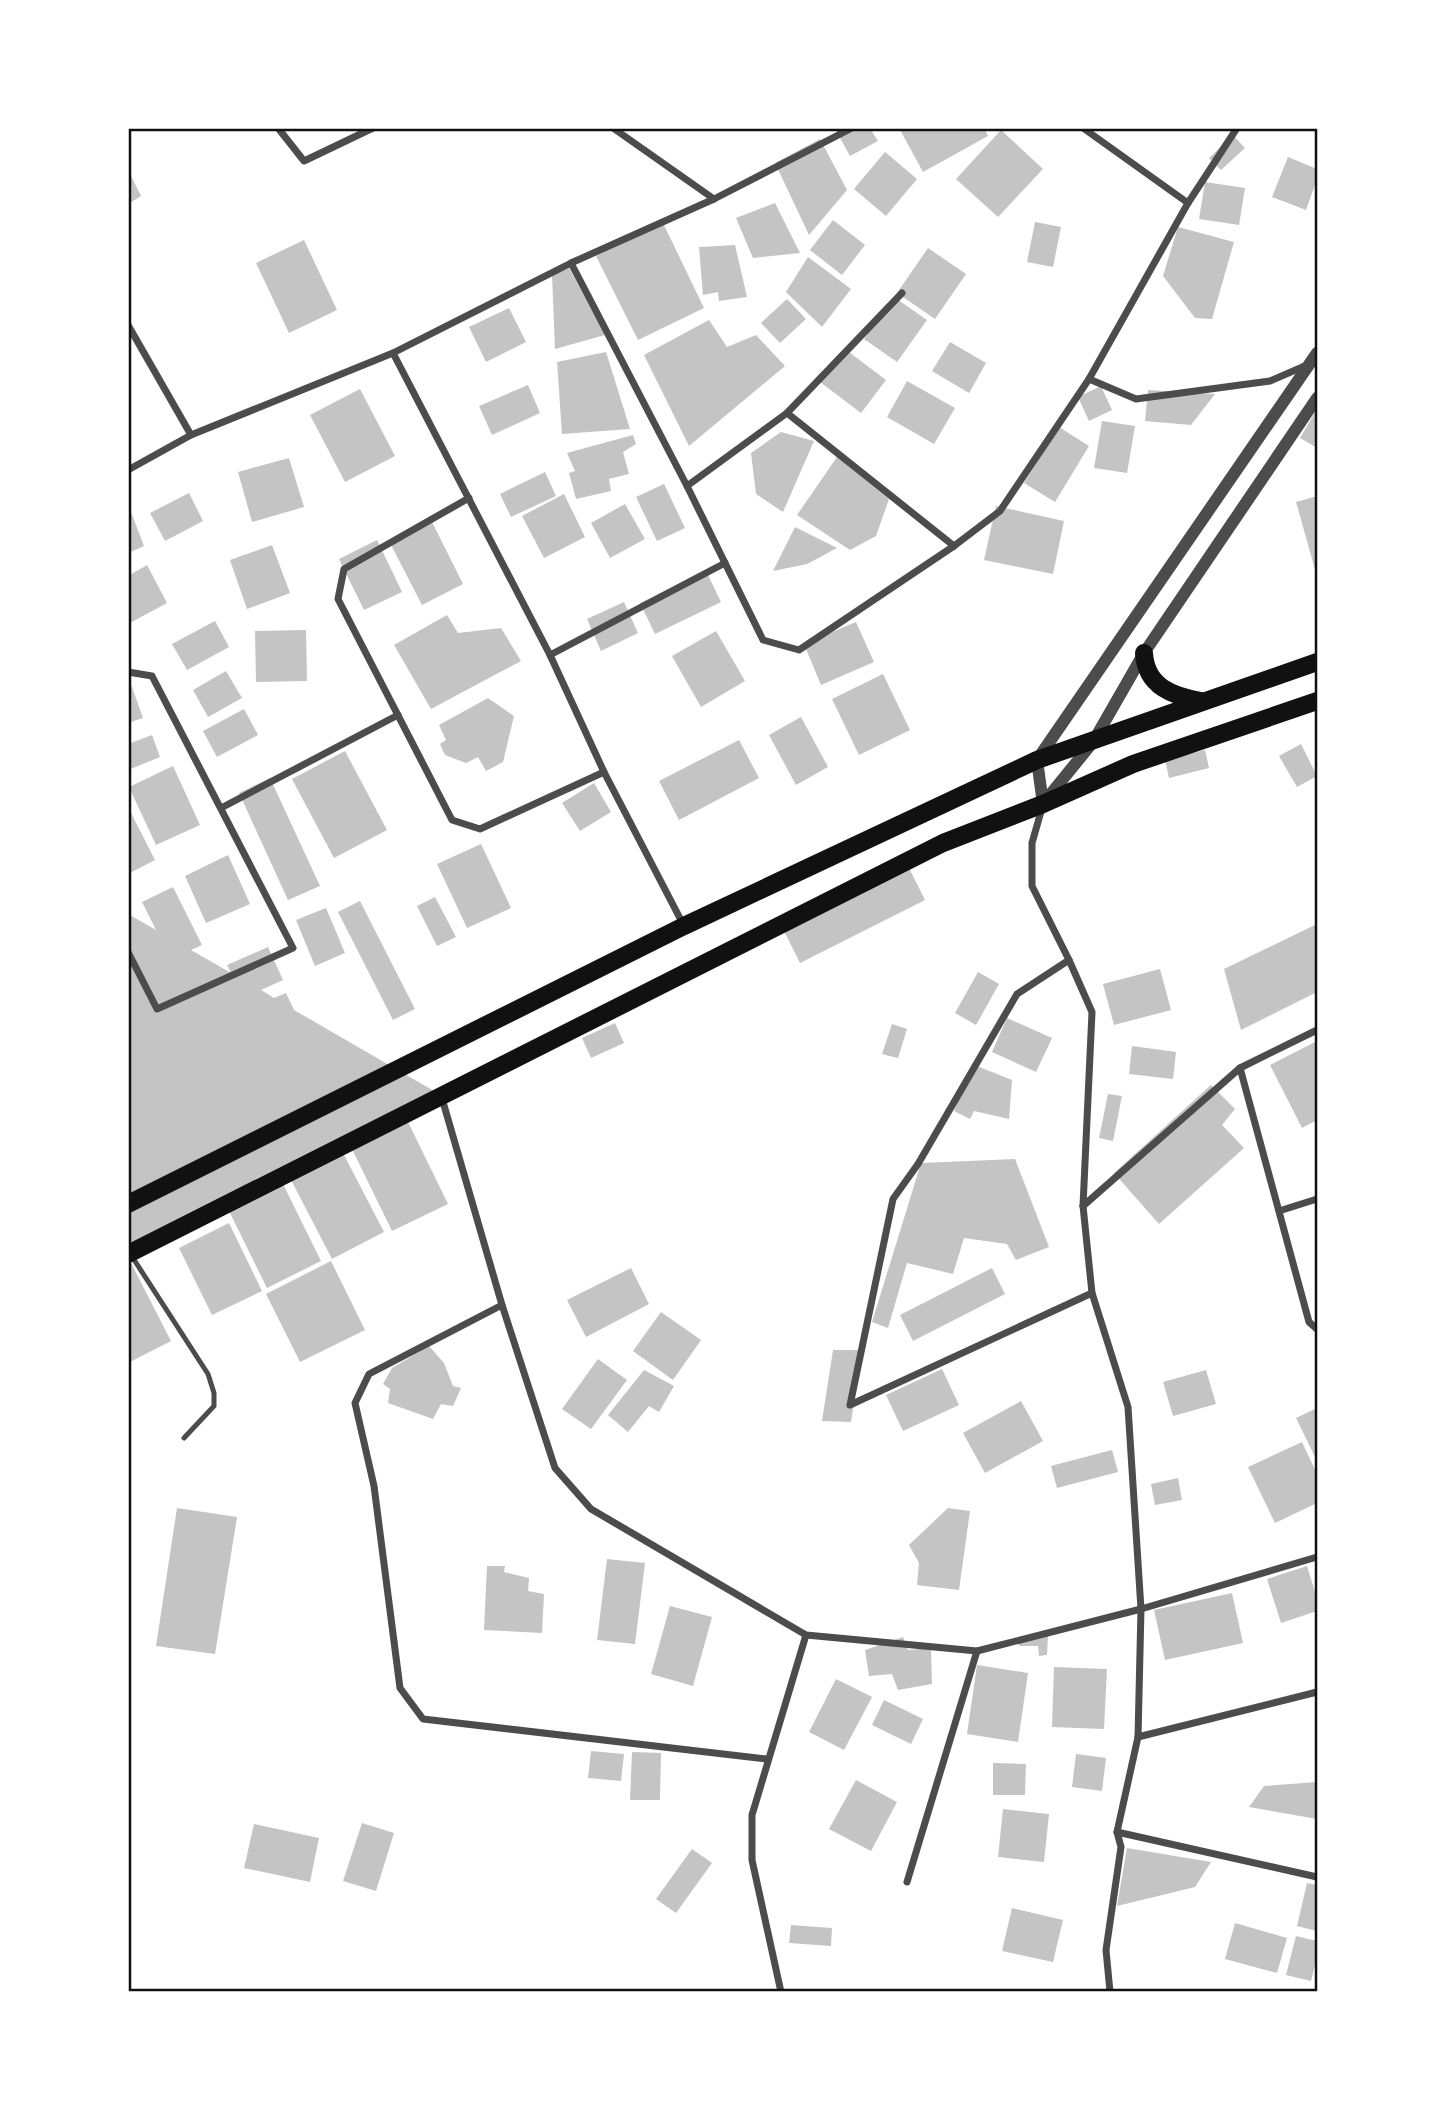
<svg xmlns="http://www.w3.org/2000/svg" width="1445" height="2120" font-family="'Space Grotesk',sans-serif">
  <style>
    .building { fill: #c4c4c4 }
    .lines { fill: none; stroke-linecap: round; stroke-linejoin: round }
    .service { stroke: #4c4c4c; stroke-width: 5 }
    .minor { stroke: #4c4c4c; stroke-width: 7 }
    .tertiary { stroke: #4c4c4c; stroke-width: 12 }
    .primary { stroke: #111; stroke-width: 18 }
    .neatline { fill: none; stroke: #111; stroke-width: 2.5 }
  </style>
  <rect width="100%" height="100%" fill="#fff"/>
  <!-- building -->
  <g class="building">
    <path d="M870,128L878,141L850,156L835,129Z"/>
    <path d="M899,128H984L988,136L923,172Z"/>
    <path d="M1001,130L1043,169L998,217L956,179Z"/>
    <path d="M1233,135L1245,148L1221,170L1209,158Z"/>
    <path d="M820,139L847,190L809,235L775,163Z"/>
    <path d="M885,152L917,179L886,216L854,189Z"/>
    <path d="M1288,157L1317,169V179L1306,210L1272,197Z"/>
    <path d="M128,170L141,196L128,204Z"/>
    <path d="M1205,182L1245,188L1239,225L1199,219Z"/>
    <path d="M775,203L800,253L753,258L736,218Z"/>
    <path d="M833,220L865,245L842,275L810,250Z"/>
    <path d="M1035,222L1061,227L1053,267L1027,262Z"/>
    <path d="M663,223L704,308L638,340L596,256Z"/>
    <path d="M1178,227L1234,242L1212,319L1195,318L1163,276Z"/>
    <path d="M304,240L337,310L289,333L256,263Z"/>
    <path d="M735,245L747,297L719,301L718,292L703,295L699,247Z"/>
    <path d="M928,248L966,274L935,319L897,293Z"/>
    <path d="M808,257L851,289L822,327L786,292Z"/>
    <path d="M569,268L605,335L555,349L552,275Z"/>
    <path d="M894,297L927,320L897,362L864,339Z"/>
    <path d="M787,299L806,319L780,343L761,323Z"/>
    <path d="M509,308L526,342L486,362L469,327Z"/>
    <path d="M709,320L727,347L756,335L785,366L689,446L644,355Z"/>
    <path d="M950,342L986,363L969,393L932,371Z"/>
    <path d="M845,349L886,380L861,413L820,382Z"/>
    <path d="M606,352L630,429L562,434L557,362Z"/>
    <path d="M907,381L955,408L934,444L887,417Z"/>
    <path d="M528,385L540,413L492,435L479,406Z"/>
    <path d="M1101,386L1112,410L1089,421L1078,397Z"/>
    <path d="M360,389L395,456L345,482L310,415Z"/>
    <path d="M1148,390L1215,394L1191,425L1145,421Z"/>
    <path d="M1317,409V448L1300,438Z"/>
    <path d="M1102,421L1135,426L1127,473L1094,468Z"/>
    <path d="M1059,427L1089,446L1055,502L1024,483Z"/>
    <path d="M781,432L814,441L783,512L756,494L751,453Z"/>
    <path d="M633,435L636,444L623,452L629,474L609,479L611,491L576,499L569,473L575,471L567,453Z"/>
    <path d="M837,457L889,499L876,536L850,550L797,515Z"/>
    <path d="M289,458L304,507L252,522L238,472Z"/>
    <path d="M545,472L556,496L511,517L500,494Z"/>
    <path d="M664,484L685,528L657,541L636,497Z"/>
    <path d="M189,493L203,521L165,541L150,513Z"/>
    <path d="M564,494L585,537L544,558L522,516Z"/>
    <path d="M1317,496V573H1316L1296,502Z"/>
    <path d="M128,504L144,546L128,553Z"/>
    <path d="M625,504L645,539L610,558L591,523Z"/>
    <path d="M996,506L1064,521L1053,574L984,560Z"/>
    <path d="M431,520L463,584L422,605L389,541Z"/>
    <path d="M795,527L837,548L807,564L773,571Z"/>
    <path d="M377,540L402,592L364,610L339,559Z"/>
    <path d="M272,545L290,593L247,609L230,560Z"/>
    <path d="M147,565L167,603L128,624V576Z"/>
    <path d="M706,571L721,602L655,634L640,603Z"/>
    <path d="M624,602L638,633L601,651L587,619Z"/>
    <path d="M447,615L458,633L501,628L521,661L431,709L394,645Z"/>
    <path d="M215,621L229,647L187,670L172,644Z"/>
    <path d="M856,622L874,662L821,685L804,644Z"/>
    <path d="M306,630L307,681L256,682L255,631Z"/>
    <path d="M716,631L745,681L701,707L672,656Z"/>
    <path d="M226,671L242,698L208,717L193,690Z"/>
    <path d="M883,674L910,730L859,755L832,699Z"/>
    <path d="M128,676L143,718L128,723Z"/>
    <path d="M488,698L514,716L503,762L486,771L478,757L466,763L445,755L440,744L446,740L439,725Z"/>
    <path d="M244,709L258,735L217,757L203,731Z"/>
    <path d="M801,717L828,767L796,785L769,735Z"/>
    <path d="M152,735L160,757L128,770V744Z"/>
    <path d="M739,740L759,778L679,820L659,781Z"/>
    <path d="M1301,744L1317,776L1297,787L1279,756Z"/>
    <path d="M1205,750L1209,768L1169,778L1165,760Z"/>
    <path d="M345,751L387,830L334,858L292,779Z"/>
    <path d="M173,766L200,825L156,845L129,787Z"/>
    <path d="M270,778L320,886L288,900L239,793Z"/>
    <path d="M594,783L611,812L580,831L562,803Z"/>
    <path d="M128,807L155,860L128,874Z"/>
    <path d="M481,844L511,908L467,928L437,864Z"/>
    <path d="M228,855L250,904L206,923L185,876Z"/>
    <path d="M908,866L925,900L800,963L783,929Z"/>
    <path d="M173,887L202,945L191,950L231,973L227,965L268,947L283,980L261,990L274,998L286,993L294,1010L441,1095L128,1254V914L156,930L142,902Z"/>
    <path d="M435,897L456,937L437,946L417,906Z"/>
    <path d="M360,901L415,1009L393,1020L338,912Z"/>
    <path d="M326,908L345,953L315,966L296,920Z"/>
    <path d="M1317,924V992L1241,1030L1224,969Z"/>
    <path d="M1160,969L1171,1010L1114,1025L1103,984Z"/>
    <path d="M978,972L999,984L976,1025L955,1013Z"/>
    <path d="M1007,1018L1052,1038L1036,1072L992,1052Z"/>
    <path d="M615,1023L624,1043L591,1058L582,1038Z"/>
    <path d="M892,1024L907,1029L898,1058L882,1054Z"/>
    <path d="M1317,1041V1120L1302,1128L1270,1065Z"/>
    <path d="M1132,1046L1176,1052L1173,1079L1129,1074Z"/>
    <path d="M972,1064L1012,1080L1009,1119L974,1111L970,1119L954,1111Z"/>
    <path d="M1211,1085L1235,1109L1222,1125L1244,1148L1159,1224L1114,1173Z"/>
    <path d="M1108,1094L1122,1096L1113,1141L1099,1138Z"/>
    <path d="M408,1122L448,1204L392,1231L352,1149Z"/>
    <path d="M342,1151L384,1232L332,1259L290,1178Z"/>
    <path d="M1015,1159L1049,1247L1016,1260L1007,1244L964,1238L953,1274L907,1263L888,1328L872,1322L921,1163Z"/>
    <path d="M282,1182L321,1261L267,1288L228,1209Z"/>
    <path d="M229,1223L262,1291L212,1315L179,1248Z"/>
    <path d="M130,1261L171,1341L128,1363V1262Z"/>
    <path d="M331,1261L365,1330L300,1362L266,1294Z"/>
    <path d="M631,1268L649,1304L586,1337L567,1300Z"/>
    <path d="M992,1268L1005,1294L913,1341L900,1315Z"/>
    <path d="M661,1312L701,1340L673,1380L633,1351Z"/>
    <path d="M429,1346L444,1363L453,1386L461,1388L453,1406L441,1404L433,1419L388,1403L390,1389L383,1384L392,1368Z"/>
    <path d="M833,1350H862L851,1422L822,1421Z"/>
    <path d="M598,1359L627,1380L591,1429L562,1409Z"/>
    <path d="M942,1369L959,1405L903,1431L886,1395Z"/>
    <path d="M644,1370L674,1386L659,1412L649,1406L628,1432L608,1415Z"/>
    <path d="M1206,1370L1216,1404L1173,1416L1163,1382Z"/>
    <path d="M1021,1401L1043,1441L985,1473L963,1433Z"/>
    <path d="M1317,1408V1461L1296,1418Z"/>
    <path d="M1302,1442L1317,1474V1503L1275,1523L1248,1467Z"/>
    <path d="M1112,1450L1118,1472L1057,1488L1051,1466Z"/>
    <path d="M1178,1478L1182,1500L1155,1505L1151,1484Z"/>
    <path d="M177,1508L237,1517L215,1654L156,1646Z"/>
    <path d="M948,1508L970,1511L959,1590L917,1585L919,1563L909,1545Z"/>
    <path d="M607,1559L645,1563L635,1644L597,1640Z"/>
    <path d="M487,1566H505L504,1572L529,1578L528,1591L544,1594L542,1633L484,1630Z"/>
    <path d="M1307,1566L1317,1598V1611L1281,1623L1267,1579Z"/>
    <path d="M1232,1593L1243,1643L1165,1660L1154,1610Z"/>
    <path d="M670,1606L712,1617L693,1686L651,1674Z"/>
    <path d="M1020,1636H1048L1047,1655L1039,1656L1038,1646H1019Z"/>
    <path d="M903,1637L908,1650L931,1648L932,1684L898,1690L892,1674L869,1676L865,1650Z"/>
    <path d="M977,1665L1028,1673L1018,1742L967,1734Z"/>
    <path d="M1054,1667L1107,1669L1104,1729L1052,1727Z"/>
    <path d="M836,1679L872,1697L844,1750L809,1732Z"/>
    <path d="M884,1700L923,1719L911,1744L872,1725Z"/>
    <path d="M591,1751L624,1754L621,1781L588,1778Z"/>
    <path d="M632,1752L661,1753L660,1800H630Z"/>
    <path d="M1076,1754L1106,1758L1102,1791L1072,1787Z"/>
    <path d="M993,1763L1026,1764L1025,1795H993Z"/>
    <path d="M856,1780L897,1802L871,1851L829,1829Z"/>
    <path d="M1317,1782V1819L1249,1807L1264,1786Z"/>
    <path d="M1003,1809L1049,1814L1044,1862L998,1857Z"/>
    <path d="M362,1823L394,1833L376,1891L343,1881Z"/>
    <path d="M254,1824L319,1838L310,1882L244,1868Z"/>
    <path d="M1127,1848L1211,1862L1195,1887L1117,1906Z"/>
    <path d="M692,1849L712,1863L676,1913L656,1899Z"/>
    <path d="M1307,1883L1317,1885V1931L1297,1926Z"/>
    <path d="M1012,1908L1063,1920L1053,1962L1002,1951Z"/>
    <path d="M1235,1923L1287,1938L1277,1973L1225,1959Z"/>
    <path d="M791,1925L832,1928L831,1946L789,1943Z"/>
    <path d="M1296,1936L1317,1941V1957L1311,1981L1286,1975Z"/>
  </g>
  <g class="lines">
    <!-- service -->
    <path class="service" d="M131,1255L208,1374L214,1393V1406L184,1438"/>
    <!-- minor -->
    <g class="minor">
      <path d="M278,128L304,161L373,128"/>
      <path d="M613,128L714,199"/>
      <path d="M1083,128L1188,203"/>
      <path d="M571,263L687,486L763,640L799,650L954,546L1000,511L1089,379L1188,203L1237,128"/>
      <path d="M128,325L191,435"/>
      <path d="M393,353L550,655L604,772L684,926"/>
      <path d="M1089,379L1136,399L1270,381L1307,365"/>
      <path d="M787,413L954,546"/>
      <path d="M128,470L191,435L393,353L571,263L714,199L852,128"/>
      <path d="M687,486L787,413L902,293"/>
      <path d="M469,498L344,569L338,599L452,820L480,829L604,772"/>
      <path d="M550,655L725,563"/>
      <path d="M128,672L152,676L293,948L157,1009L128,952"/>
      <path d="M221,808L398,715"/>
      <path d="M1042,808L1032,843V886L1069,960L1092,1012L1083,1206L1092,1293L1128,1407L1141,1609L1138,1737L1117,1832L1121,1847L1106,1950L1110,1992"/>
      <path d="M1069,960L1017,994L918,1164L893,1199L850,1405L1092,1293"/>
      <path d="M1240,1068L1309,1322L1317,1329"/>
      <path d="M441,1095L502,1305L555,1468L591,1509L806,1635L977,1651L1141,1609L1317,1557"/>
      <path d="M1083,1206L1240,1068L1317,1030"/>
      <path d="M1279,1211L1317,1199"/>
      <path d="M502,1305L369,1374L355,1403L374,1486L400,1688L423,1719L767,1759"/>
      <path d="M1138,1737L1317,1692"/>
      <path d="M1117,1832L1317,1877"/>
      <path d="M907,1882L977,1651"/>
      <path d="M781,1992L752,1860V1815L806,1635"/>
    </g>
    <!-- tertiary -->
    <g class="tertiary">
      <path d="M1045,801L1093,742L1144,653L1317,398"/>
      <path d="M1043,804L1037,760L1317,353"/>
    </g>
    <!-- primary -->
    <g class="primary">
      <path d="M1144,653C1146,687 1173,696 1201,701"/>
      <path d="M128,1204L684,926L1037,760L1317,662"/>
      <path d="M128,1254L943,843L1043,804L1133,764L1317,701"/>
    </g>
  </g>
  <!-- border -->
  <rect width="1445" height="2120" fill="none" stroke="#ffffff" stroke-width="259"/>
  <rect x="130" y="130" width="1186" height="1860" class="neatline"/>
</svg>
